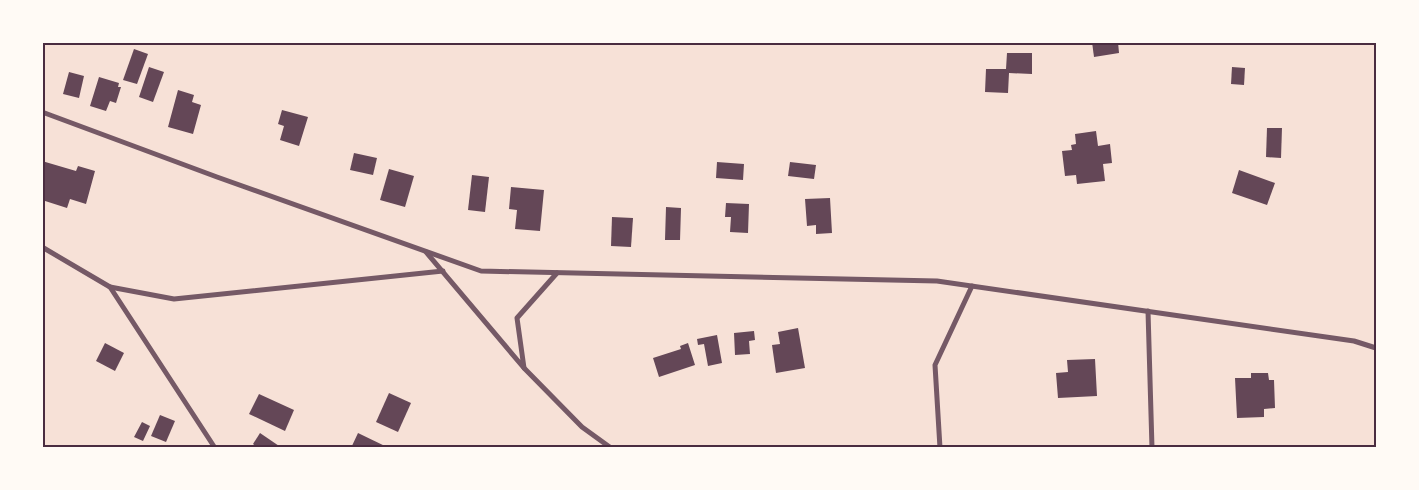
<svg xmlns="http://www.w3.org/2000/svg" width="1419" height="490" font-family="'Nunito Sans',sans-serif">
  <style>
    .building { fill: #644757 }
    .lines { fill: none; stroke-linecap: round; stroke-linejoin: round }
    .minor { stroke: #755966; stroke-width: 5 }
    .neatline { fill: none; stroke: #4a2c40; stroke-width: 2 }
  </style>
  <rect width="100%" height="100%" fill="#f7e1d7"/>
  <!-- building -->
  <g class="building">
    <path d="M1092,42H1118L1119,53L1094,57Z"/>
    <path d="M134,49L148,54L137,84L123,80Z"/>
    <path d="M1007,53H1032V74L1009,73L1008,93L985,92L986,69H1006Z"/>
    <path d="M149,67L164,72L153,102L139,97Z"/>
    <path d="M1232,67L1245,68L1244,85L1231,84Z"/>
    <path d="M69,72L84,76L79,98L63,94Z"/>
    <path d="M99,77L119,83L118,87H121L116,103L110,101L106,111L90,106Z"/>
    <path d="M178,90L194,95L192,102L201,105L193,134L168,127Z"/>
    <path d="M282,110L308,117L299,146L280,140L284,126L278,124Z"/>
    <path d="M1267,128H1282L1281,158L1266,157Z"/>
    <path d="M1096,131L1098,146L1110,144L1112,163L1103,164L1105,181L1077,184L1076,175L1065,176L1062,151L1072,150L1071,145L1076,144L1075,134Z"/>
    <path d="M354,153L377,158L373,175L350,170Z"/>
    <path d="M42,161L76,171L78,166L95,171L86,204L70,199L67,208L42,200Z"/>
    <path d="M717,162L744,164L743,180L716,178Z"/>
    <path d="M790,162L816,165L814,179L788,176Z"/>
    <path d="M389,169L414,176L405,207L380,200Z"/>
    <path d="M1239,170L1275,183L1267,205L1232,193Z"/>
    <path d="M472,175L489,177L485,212L468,210Z"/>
    <path d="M511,187L544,190L540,231L515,229L517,210L509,209Z"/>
    <path d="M830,198L832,233L816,234V225L807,226L805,199Z"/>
    <path d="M726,203L749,204L748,233L730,232L731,217H725Z"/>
    <path d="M666,207L681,208L680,240H665Z"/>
    <path d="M612,217L633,218L631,247L611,246Z"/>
    <path d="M798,328L805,368L776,373L772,345L780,344L778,332Z"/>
    <path d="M754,331L755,340L749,341L750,354L735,355L734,333Z"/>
    <path d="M717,335L722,363L708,366L704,344L698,345L697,339Z"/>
    <path d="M105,343L124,353L115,371L96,361Z"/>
    <path d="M688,343L695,365L659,377L653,358L681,349L680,346Z"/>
    <path d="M1095,359L1097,396L1058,398L1056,373L1068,372L1067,360Z"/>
    <path d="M1251,373H1268L1269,380H1274L1275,408L1264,409V417L1237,418L1235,378H1251Z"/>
    <path d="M389,393L411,403L398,432L376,422Z"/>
    <path d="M259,394L294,410L285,431L249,414Z"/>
    <path d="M160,415L175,421L166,442L151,436Z"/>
    <path d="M142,422L150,426L143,441L134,437Z"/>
    <path d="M260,433L282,448H258L253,444Z"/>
    <path d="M358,433L389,448H351Z"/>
  </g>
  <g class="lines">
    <!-- minor -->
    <g class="minor">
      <path d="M42,112L217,177L481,271L937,281L1354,341L1376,348"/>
      <path d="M42,247L110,287L215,448"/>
      <path d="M426,252L524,368L517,318L557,273"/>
      <path d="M110,287L174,299L443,271"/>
      <path d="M1148,311L1152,448"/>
      <path d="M524,368L582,427L611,448"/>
      <path d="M940,448L935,365L972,286"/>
    </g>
  </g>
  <!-- border -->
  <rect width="1419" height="490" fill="none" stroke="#fffaf5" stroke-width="88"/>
  <rect x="44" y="44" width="1331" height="402" class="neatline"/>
</svg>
